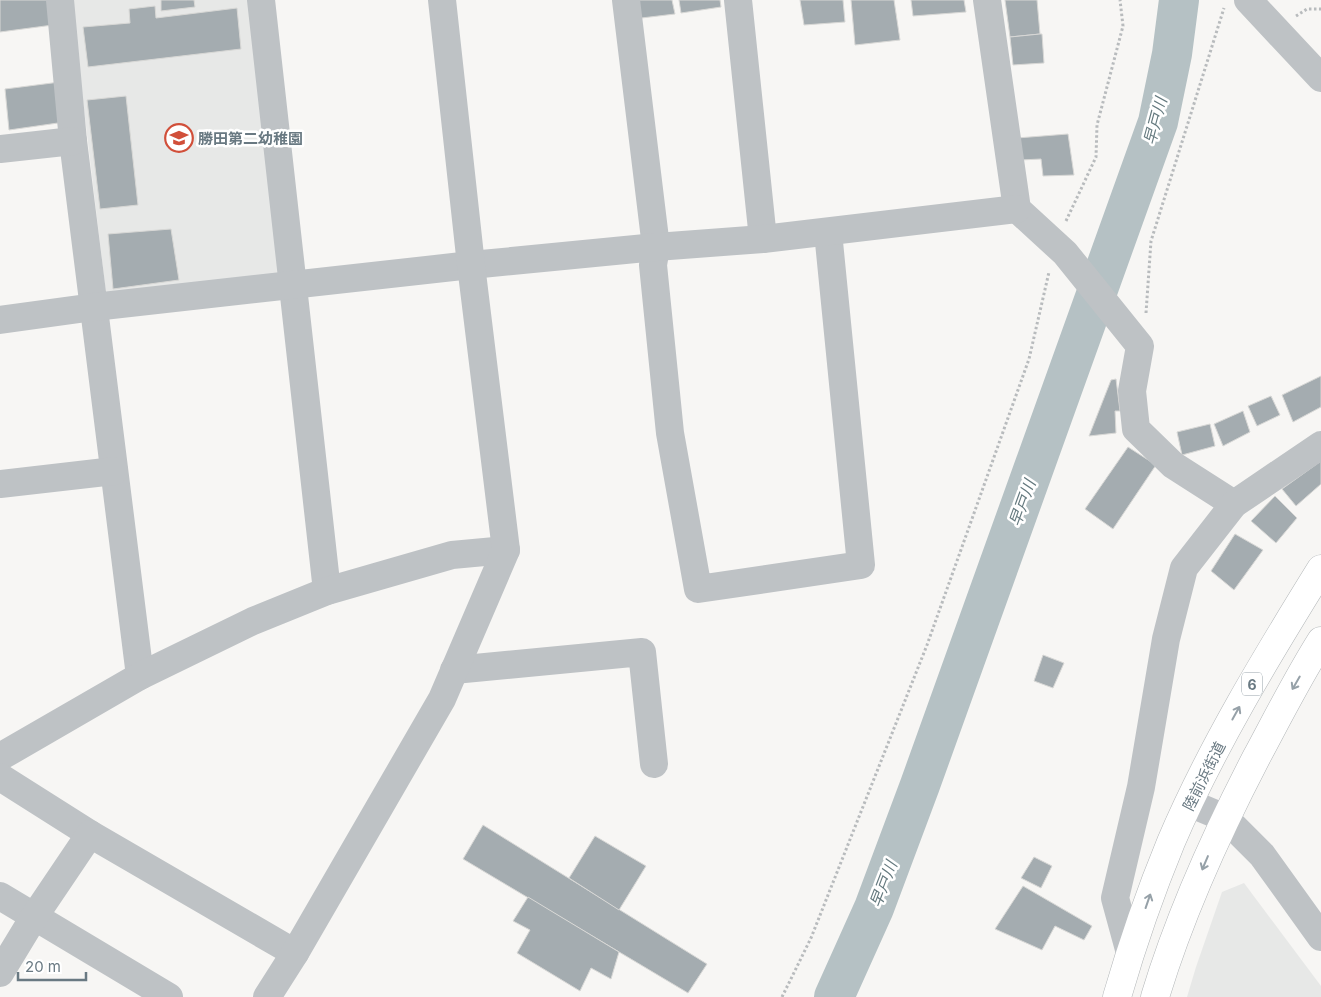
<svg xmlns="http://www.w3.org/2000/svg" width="1321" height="997" font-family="Inter,'Noto Sans JP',sans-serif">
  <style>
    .built { fill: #e7e8e7 }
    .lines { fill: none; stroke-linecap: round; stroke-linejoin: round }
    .river { stroke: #b5c1c4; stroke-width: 40 }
    .building { fill: #a4acb0; stroke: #d8d8d6 }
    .highway-casing { stroke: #b2b6b8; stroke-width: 29 }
    .path { stroke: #b8bbbd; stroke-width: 3; stroke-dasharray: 2.5 2.5; stroke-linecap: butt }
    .minor { stroke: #bec2c5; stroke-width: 28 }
    .highway { stroke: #fff; stroke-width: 28 }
    .oneway { stroke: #96a1a8 }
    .labels { text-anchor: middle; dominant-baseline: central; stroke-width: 5; stroke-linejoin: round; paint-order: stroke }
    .shield { fill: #fff; stroke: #96a1a8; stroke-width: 1 }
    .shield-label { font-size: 14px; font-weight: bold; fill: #697982 }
    .poi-label { font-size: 15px; font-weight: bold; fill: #697982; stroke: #fff; text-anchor: start }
    .street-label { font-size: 15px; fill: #697982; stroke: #fff }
    .water-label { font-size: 16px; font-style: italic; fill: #64797e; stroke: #fff }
  </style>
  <rect width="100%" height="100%" fill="#f7f6f4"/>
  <!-- built -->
  <g class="built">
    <path d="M71,0H254L286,276L106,294Z"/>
    <path d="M1244,883L1321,986V997H1187L1196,967L1222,892Z"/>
  </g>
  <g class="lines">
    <!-- river -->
    <path class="river" d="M834,997L874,908L920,785L1158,122L1172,54L1179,0"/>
  </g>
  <!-- building -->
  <g class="building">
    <path d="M0,0H50L53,25L0,32Z"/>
    <path d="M161,0H194L195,7L161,11Z"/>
    <path d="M630,0H672L675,14L633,19Z"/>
    <path d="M679,0H720L721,7L681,13Z"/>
    <path d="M800,0H843L845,22L804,25Z"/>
    <path d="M851,0H894L900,40L855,45Z"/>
    <path d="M911,0H964L966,12L913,16Z"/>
    <path d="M1005,0H1037L1040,34L1010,37Z"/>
    <path d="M155,6L156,18L237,8L241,49L88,67L83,27L130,23L129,9Z"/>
    <path d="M1040,34H1042L1044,63L1013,65L1010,37Z"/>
    <path d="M60,82L65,122L9,130L5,89Z"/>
    <path d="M126,96L138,205L100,209L87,100Z"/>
    <path d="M1068,134L1074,175L1043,176L1041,159L1020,160L1017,138Z"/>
    <path d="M171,229L179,280L113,289L108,234Z"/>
    <path d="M1321,376V407L1293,422L1282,395Z"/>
    <path d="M1116,379L1120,411H1115L1116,433L1089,436L1111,380Z"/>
    <path d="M1271,396L1280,415L1257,426L1248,406Z"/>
    <path d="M1243,411L1250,432L1223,446L1214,424Z"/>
    <path d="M1210,424L1215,446L1182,455L1177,432Z"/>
    <path d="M1128,447L1156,465L1113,529L1085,509Z"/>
    <path d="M1321,461V484L1296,506L1282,489Z"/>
    <path d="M1275,496L1297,518L1276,543L1251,521Z"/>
    <path d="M1235,534L1263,550L1234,590L1211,571Z"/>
    <path d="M1043,655L1064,663L1053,688L1034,681Z"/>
    <path d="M483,825L707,964L688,993L463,859Z"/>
    <path d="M595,836L646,866L619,910L569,878Z"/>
    <path d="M1034,857L1052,866L1041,888L1021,878Z"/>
    <path d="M1023,886L1092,926L1084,940L1055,926L1042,950L995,929Z"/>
    <path d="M528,897L619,952L611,979L591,968L580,991L517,953L530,930L513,921Z"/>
  </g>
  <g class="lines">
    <defs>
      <g id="highway">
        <path d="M1117,997C1132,945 1150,893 1171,842C1211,748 1267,656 1321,569"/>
        <path d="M1155,997C1180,914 1216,835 1256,758C1277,719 1297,679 1321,641"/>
      </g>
    </defs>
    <!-- highway casing -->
    <use href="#highway" class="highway-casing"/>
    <!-- path -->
    <g class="path">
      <path d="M1296,16L1307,9H1321"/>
      <path d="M1066,221L1096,157L1097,125L1123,26L1120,0"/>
      <path d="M1146,313L1151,241L1224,8"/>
      <path d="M782,997L811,938L927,645L1029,359L1049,272"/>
    </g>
    <!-- minor -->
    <g class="minor">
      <path d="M60,0L73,141L140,676"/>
      <path d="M261,0L327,591"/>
      <path d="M626,0L656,247L653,265L670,433L698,589L861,565L828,232"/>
      <path d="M738,0L763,239"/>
      <path d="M987,0L1017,209L1065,253L1140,346L1132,391L1136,429L1173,465L1234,504"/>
      <path d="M1248,0L1321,78"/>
      <path d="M0,149L73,141"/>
      <path d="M0,320L94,307L471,265L656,247L763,239L1017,209"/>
      <path d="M0,484L114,471"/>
      <path d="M454,670L642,652L654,764"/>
      <path d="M0,757L140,676L253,621L327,591L452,555L506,550"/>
      <path d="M0,777L90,834"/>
      <path d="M1189,803L1225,818L1262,855L1321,937"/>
      <path d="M0,896L169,997"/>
      <path d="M1130,953L1115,898L1141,787L1166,639L1184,568L1234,504L1321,445"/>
      <path d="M0,973L34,917L90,834L295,953"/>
      <path d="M267,997L295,953L442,699L506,550L471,265L442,0"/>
    </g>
    <!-- highway -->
    <use href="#highway" class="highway"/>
  </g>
  <!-- one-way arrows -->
  <defs><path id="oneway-shaft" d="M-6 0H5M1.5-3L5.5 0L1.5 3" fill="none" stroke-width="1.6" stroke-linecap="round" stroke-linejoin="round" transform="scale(1.25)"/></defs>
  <g class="oneway">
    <use href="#oneway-shaft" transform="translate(1296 683) rotate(120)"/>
    <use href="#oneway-shaft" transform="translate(1236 713) rotate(-61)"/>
    <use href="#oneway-shaft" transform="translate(1205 863) rotate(113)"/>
    <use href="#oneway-shaft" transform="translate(1148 901) rotate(-71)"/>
  </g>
  <!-- icons -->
  <defs>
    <symbol id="school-ring" viewBox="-11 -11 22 22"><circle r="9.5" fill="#fff" stroke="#d14f3a" stroke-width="1.5"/><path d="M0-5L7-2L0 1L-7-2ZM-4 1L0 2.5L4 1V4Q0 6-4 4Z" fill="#d14f3a"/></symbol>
  </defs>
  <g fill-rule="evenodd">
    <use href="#school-ring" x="163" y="122" width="32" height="32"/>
  </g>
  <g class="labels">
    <!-- shield labels -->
    <rect class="shield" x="1242" y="672.5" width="20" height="23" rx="4"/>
    <g class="shield-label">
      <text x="1252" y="684">6</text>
    </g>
    <!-- poi labels -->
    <g class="poi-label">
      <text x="198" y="138">勝田第二幼稚園</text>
    </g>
    <!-- street labels -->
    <g class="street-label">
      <text transform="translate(1204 776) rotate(-63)">陸前浜街道</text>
    </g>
    <!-- water labels -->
    <g class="water-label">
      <text transform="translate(1155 121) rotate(-75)">早戸川</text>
      <text transform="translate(1022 503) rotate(-70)">早戸川</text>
      <text transform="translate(883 884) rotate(-69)">早戸川</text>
    </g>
  </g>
  <!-- scale -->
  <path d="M18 972v8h68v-8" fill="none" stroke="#697982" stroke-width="2.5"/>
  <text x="25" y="972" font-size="15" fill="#697982" stroke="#ffffff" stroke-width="4" paint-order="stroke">20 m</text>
</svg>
